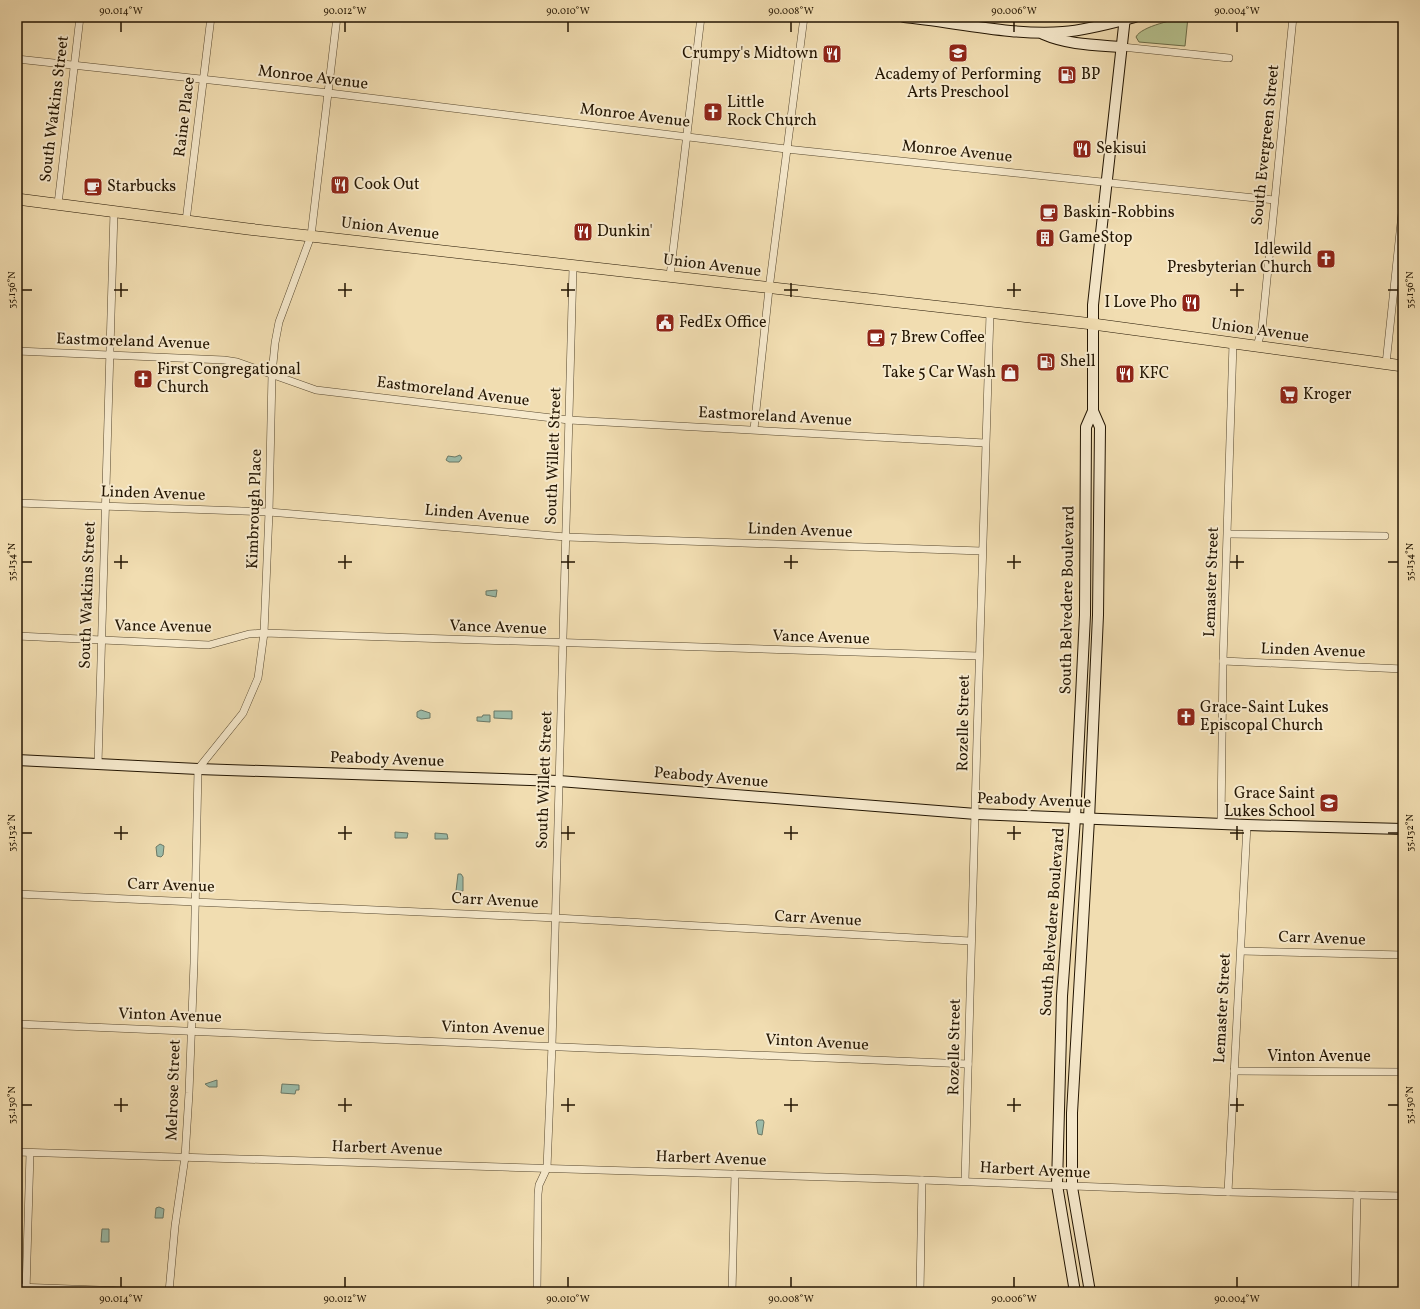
<svg xmlns="http://www.w3.org/2000/svg" width="1420" height="1309" font-family="Vollkorn,serif">
  <style>
    .green { fill: #b6c28f; stroke: #6c6c48 }
    .water { fill: #9bbcaa; stroke: #6b7967 }
    .lines { fill: none; stroke-linecap: round; stroke-linejoin: round }
    .street-casing { stroke: #56472e; stroke-width: 8 }
    .secondary-casing { stroke: #231502; stroke-width: 12 }
    .primary-casing { stroke: #231502; stroke-width: 12 }
    .street { stroke: #f6e9cc; stroke-width: 7 }
    .secondary { stroke: #f6e9cc; stroke-width: 10 }
    .primary { stroke: #f1ddb1; stroke-width: 11 }
    .ticks { fill: none; stroke: #231502; stroke-width: 1.5 }
    .labels { text-anchor: middle; dominant-baseline: central; stroke-width: 4; stroke-linejoin: round; paint-order: stroke }
    .poi-label { font-size: 16px; fill: #231502; stroke: #f6e9cc; text-anchor: start }
    .street-label { font-size: 16px; fill: #231502; stroke: #f6e9cc }
    .neatline { fill: none; stroke: #231502; stroke-width: 1.5 }
    .ticks-label { font-size: 10px; text-anchor: middle; fill: #231502 }
  </style>
  <rect width="100%" height="100%" fill="#f1ddb1"/>
  <filter id="stains"><feTurbulence type="fractalNoise" baseFrequency=".005" numOctaves="4"/><feColorMatrix values="0 0 0 0 .2 0 0 0 0 .09 0 0 0 0 .02 0 0 0 .5 -.17"/></filter>
  <radialGradient id="worn" r=".72"><stop offset=".6" stop-color="#630" stop-opacity="0"/><stop offset="1" stop-color="#630" stop-opacity=".3"/></radialGradient>
  <!-- green -->
  <path class="green" d="M1188,17L1185,46L1139,42L1136,37C1141,26 1177,19 1188,17Z"/>
  <!-- water -->
  <g class="water">
    <path d="M460,455L462,458L459,462H449L446,460L448,456L455,457Z"/>
    <path d="M497,590L496,597L486,595V591Z"/>
    <path d="M421,710L430,713V718L421,719L417,717V712Z"/>
    <path d="M494,711H512V719L494,718Z"/>
    <path d="M483,715H490V722L477,721V717H482Z"/>
    <path d="M395,832L408,833L407,838H395Z"/>
    <path d="M435,833L447,834L448,839H435Z"/>
    <path d="M160,844L164,846L163,855L161,857L157,856L156,847Z"/>
    <path d="M458,874H461L463,877V891H456Z"/>
    <path d="M217,1080V1087H209L205,1084Z"/>
    <path d="M282,1084L299,1085V1090H296L295,1094L281,1093Z"/>
    <path d="M758,1120H763L764,1122L762,1135L758,1134L756,1122Z"/>
    <path d="M159,1207L164,1209L163,1218H155L156,1208Z"/>
    <path d="M102,1229H109V1242H101Z"/>
  </g>
  <g class="lines">
    <defs>
      <g id="street">
        <path d="M972,26L975,17"/>
        <path d="M1122,47L1229,58"/>
        <path d="M17,59L329,93L786,149L1274,200"/>
        <path d="M58,204L80,17"/>
        <path d="M186,221L211,17"/>
        <path d="M670,276L701,17"/>
        <path d="M1257,346L1262,329L1293,17"/>
        <path d="M17,351L224,360L237,362L316,390L569,420L985,443"/>
        <path d="M1386,364L1403,204"/>
        <path d="M754,429L769,289L804,17"/>
        <path d="M17,503L269,512L566,537L982,551"/>
        <path d="M1228,534L1385,536"/>
        <path d="M17,636L209,645L249,634L264,633L979,656"/>
        <path d="M1223,661L1403,669"/>
        <path d="M98,764L114,211"/>
        <path d="M1221,823L1223,661L1233,343"/>
        <path d="M17,894L556,918L970,941"/>
        <path d="M1241,951L1403,955"/>
        <path d="M17,1024L968,1064"/>
        <path d="M1234,1071L1403,1072"/>
        <path d="M17,1152L922,1180L1228,1192L1403,1196"/>
        <path d="M965,1181C973,892 980,602 990,313"/>
        <path d="M1228,1192L1247,825"/>
        <path d="M17,1287L154,1292"/>
        <path d="M26,1292L30,1153"/>
        <path d="M169,1292L175,1226L185,1157L189,1093L194,963L198,769L243,713L258,678L264,633L269,512L272,374L275,343L279,322L311,236L337,17"/>
        <path d="M537,1292L538,1194L539,1185L547,1168L552,1045L573,267"/>
        <path d="M732,1292L735,1174"/>
        <path d="M920,1292L922,1180"/>
        <path d="M1355,1292L1357,1195"/>
      </g>
      <g id="secondary">
        <path d="M904,17C955,22 1013,36 1063,32C1088,30 1112,23 1135,17"/>
        <path d="M1043,34C1068,45 1095,45 1122,47"/>
        <path d="M17,760L198,769L559,781L976,814L1247,825L1403,829"/>
        <path d="M1075,1292L1057,1185L1062,996L1075,818L1085,615L1086,427L1093,411"/>
        <path d="M1090,1292L1072,1187V1113L1089,819L1098,615L1100,427L1093,411V305L1125,17"/>
      </g>
      <path id="primary" d="M17,199L248,229L1093,324L1403,366"/>
    </defs>
    <!-- street casing -->
    <use href="#street" class="street-casing"/>
    <!-- secondary casing -->
    <use href="#secondary" class="secondary-casing"/>
    <!-- primary casing -->
    <use href="#primary" class="primary-casing"/>
    <!-- street -->
    <use href="#street" class="street"/>
    <!-- secondary -->
    <use href="#secondary" class="secondary"/>
    <!-- primary -->
    <use href="#primary" class="primary"/>
  </g>
  <!-- ticks -->
  <path class="ticks" d="M121,22V32M345,22V32M568,22V32M791,22V32M1014,22V32M1237,22V32M121,283V297M345,283V297M568,283V297M791,283V297M1014,283V297M1237,283V297M22,290H32M114,290H128M338,290H352M561,290H575M784,290H798M1007,290H1021M1230,290H1244M1388,290H1398M121,555V569M345,555V569M568,555V569M791,555V569M1014,555V569M1237,555V569M22,562H32M114,562H128M338,562H352M561,562H575M784,562H798M1007,562H1021M1230,562H1244M1388,562H1398M121,826V840M345,826V840M568,826V840M791,826V840M1014,826V840M1237,826V840M22,833H32M114,833H128M338,833H352M561,833H575M784,833H798M1007,833H1021M1230,833H1244M1388,833H1398M121,1098V1112M345,1098V1112M568,1098V1112M791,1098V1112M1014,1098V1112M1237,1098V1112M22,1105H32M114,1105H128M338,1105H352M561,1105H575M784,1105H798M1007,1105H1021M1230,1105H1244M1388,1105H1398M121,1277V1287M345,1277V1287M568,1277V1287M791,1277V1287M1014,1277V1287M1237,1277V1287"/>
  <!-- icons -->
  <defs>
    <symbol id="school-square" viewBox="-11 -11 22 22"><rect x="-9" y="-9" width="18" height="18" rx="4" fill="#8f2418" stroke="#f6e9cc"/><path d="M0-5L7-2L0 1L-7-2ZM-4 1L0 2.5L4 1V4Q0 6-4 4Z" fill="#fff"/></symbol>
    <symbol id="restaurant-square" viewBox="-11 -11 22 22"><rect x="-9" y="-9" width="18" height="18" rx="4" fill="#8f2418" stroke="#f6e9cc"/><path d="M-5-6h1v4h1v-4h1v4h1v-4h1v5L-1.5 .5V6h-2V.5L-5-1ZM5-6V6H3V1.5H1.5Q1.5-4 5-6Z" fill="#fff"/></symbol>
    <symbol id="fuel-square" viewBox="-11 -11 22 22"><rect x="-9" y="-9" width="18" height="18" rx="4" fill="#8f2418" stroke="#f6e9cc"/><path d="M-5.5-6h7V0h2V4h1.3V-2.5L3-4.5l.8-.8L6-3V5H2.5V1h-1V6h-7ZM-4.2-4.7v3.2H.2V-4.7Z" fill="#fff"/></symbol>
    <symbol id="church-square" viewBox="-11 -11 22 22"><rect x="-9" y="-9" width="18" height="18" rx="4" fill="#8f2418" stroke="#f6e9cc"/><path d="M-1.2-6h2.4v3.5h3.3v2.4h-3.3V6h-2.4V-.1h-3.3v-2.4h3.3Z" fill="#fff"/></symbol>
    <symbol id="cafe-square" viewBox="-11 -11 22 22"><rect x="-9" y="-9" width="18" height="18" rx="4" fill="#8f2418" stroke="#f6e9cc"/><path d="M-5.5-4.5H6V0H3Q3 3.5 0 3.5H-2.5Q-5.5 3.5-5.5 0ZM3-3.2v2h1.7v-2ZM-6 4.5H4V6H-6Z" fill="#fff"/></symbol>
    <symbol id="building-square" viewBox="-11 -11 22 22"><rect x="-9" y="-9" width="18" height="18" rx="4" fill="#8f2418" stroke="#f6e9cc"/><path d="M-4-6H4V6H1V3H-1V6H-4ZM-2.5-4.3h1.7v1.8h-1.7ZM.8-4.3h1.7v1.8H.8ZM-2.5-1h1.7V.8h-1.7ZM.8-1h1.7V.8H.8Z" fill="#fff"/></symbol>
    <symbol id="civic-square" viewBox="-11 -11 22 22"><rect x="-9" y="-9" width="18" height="18" rx="4" fill="#8f2418" stroke="#f6e9cc"/><path d="M-.6-6.5H3V-4.5H.6V-3L4-1V1h2V6H-6V1h2V-1L-.6-3ZM-1.2 2.5V6h2.4V2.5Z" fill="#fff"/></symbol>
    <symbol id="shop-square" viewBox="-11 -11 22 22"><rect x="-9" y="-9" width="18" height="18" rx="4" fill="#8f2418" stroke="#f6e9cc"/><path d="M-5-2.5h2.3a2.7 3.5 0 0 1 5.4 0H5L5.5 6h-11ZM-1.5-2.5h3a1.5 2.3 0 0 0-3 0Z" fill="#fff"/></symbol>
    <symbol id="supermarket-square" viewBox="-11 -11 22 22"><rect x="-9" y="-9" width="18" height="18" rx="4" fill="#8f2418" stroke="#f6e9cc"/><path d="M-6-5.5h2.5l.6 2H6L4.5 2H-2.5L-4.4-4H-6ZM-1.5 3.2a1.3 1.3 0 1 0 .1 0ZM3 3.2a1.3 1.3 0 1 0 .1 0Z" fill="#fff"/></symbol>
  </defs>
  <g fill-rule="evenodd">
    <use href="#school-square" x="947" y="42" width="22" height="22"/>
    <use href="#restaurant-square" x="821" y="43" width="22" height="22"/>
    <use href="#fuel-square" x="1056" y="64" width="22" height="22"/>
    <use href="#church-square" x="702" y="101" width="22" height="22"/>
    <use href="#restaurant-square" x="1071" y="138" width="22" height="22"/>
    <use href="#restaurant-square" x="329" y="174" width="22" height="22"/>
    <use href="#cafe-square" x="82" y="176" width="22" height="22"/>
    <use href="#cafe-square" x="1038" y="202" width="22" height="22"/>
    <use href="#restaurant-square" x="572" y="221" width="22" height="22"/>
    <use href="#building-square" x="1034" y="227" width="22" height="22"/>
    <use href="#church-square" x="1315" y="248" width="22" height="22"/>
    <use href="#restaurant-square" x="1180" y="292" width="22" height="22"/>
    <use href="#civic-square" x="654" y="312" width="22" height="22"/>
    <use href="#cafe-square" x="865" y="327" width="22" height="22"/>
    <use href="#fuel-square" x="1035" y="351" width="22" height="22"/>
    <use href="#shop-square" x="999" y="362" width="22" height="22"/>
    <use href="#restaurant-square" x="1114" y="363" width="22" height="22"/>
    <use href="#church-square" x="132" y="368" width="22" height="22"/>
    <use href="#supermarket-square" x="1278" y="384" width="22" height="22"/>
    <use href="#church-square" x="1175" y="706" width="22" height="22"/>
    <use href="#school-square" x="1318" y="792" width="22" height="22"/>
  </g>
  <g class="labels">
    <!-- poi labels -->
    <g class="poi-label">
      <text x="818" y="54" text-anchor="end">Crumpy's Midtown</text>
      <text x="958" y="75" text-anchor="middle">Academy of Performing<tspan x="958" dy="18">Arts Preschool</tspan></text>
      <text x="1081" y="75">BP</text>
      <text x="727" y="103">Little<tspan x="727" dy="18">Rock Church</tspan></text>
      <text x="1096" y="149">Sekisui</text>
      <text x="354" y="185">Cook Out</text>
      <text x="107" y="187">Starbucks</text>
      <text x="1063" y="213">Baskin-Robbins</text>
      <text x="597" y="232">Dunkin'</text>
      <text x="1059" y="238">GameStop</text>
      <text x="1312" y="250" text-anchor="end">Idlewild<tspan x="1312" dy="18">Presbyterian Church</tspan></text>
      <text x="1177" y="303" text-anchor="end">I Love Pho</text>
      <text x="679" y="323">FedEx Office</text>
      <text x="890" y="338">7 Brew Coffee</text>
      <text x="1060" y="362">Shell</text>
      <text x="157" y="370">First Congregational<tspan x="157" dy="18">Church</tspan></text>
      <text x="996" y="373" text-anchor="end">Take 5 Car Wash</text>
      <text x="1139" y="374">KFC</text>
      <text x="1303" y="395">Kroger</text>
      <text x="1200" y="708">Grace-Saint Lukes<tspan x="1200" dy="18">Episcopal Church</tspan></text>
      <text x="1315" y="794" text-anchor="end">Grace Saint<tspan x="1315" dy="18">Lukes School</tspan></text>
    </g>
    <!-- street labels -->
    <g class="street-label">
      <text transform="translate(313 78) rotate(7)">Monroe Avenue</text>
      <text transform="translate(55 109) rotate(-83)">South Watkins Street</text>
      <text transform="translate(635 116) rotate(7)">Monroe Avenue</text>
      <text transform="translate(185 117) rotate(-83)">Raine Place</text>
      <text transform="translate(1266 145) rotate(-84)">South Evergreen Street</text>
      <text transform="translate(957 152) rotate(6)">Monroe Avenue</text>
      <text transform="translate(390 229) rotate(7)">Union Avenue</text>
      <text transform="translate(712 266) rotate(7)">Union Avenue</text>
      <text transform="translate(1260 331) rotate(8)">Union Avenue</text>
      <text transform="translate(133 342) rotate(2)">Eastmoreland Avenue</text>
      <text transform="translate(453 392) rotate(7)">Eastmoreland Avenue</text>
      <text transform="translate(775 417) rotate(3)">Eastmoreland Avenue</text>
      <text transform="translate(554 456) rotate(-88)">South Willett Street</text>
      <text transform="translate(153 494) rotate(2)">Linden Avenue</text>
      <text transform="translate(255 509) rotate(-88)">Kimbrough Place</text>
      <text transform="translate(477 515) rotate(5)">Linden Avenue</text>
      <text transform="translate(800 531) rotate(2)">Linden Avenue</text>
      <text transform="translate(1212 582) rotate(-88)">Lemaster Street</text>
      <text transform="translate(88 595) rotate(-88)">South Watkins Street</text>
      <text transform="translate(1068 600) rotate(-89)">South Belvedere Boulevard</text>
      <text transform="translate(163 627) rotate(1)">Vance Avenue</text>
      <text transform="translate(498 628) rotate(2)">Vance Avenue</text>
      <text transform="translate(821 638) rotate(2)">Vance Avenue</text>
      <text transform="translate(1313 651) rotate(2)">Linden Avenue</text>
      <text transform="translate(964 723) rotate(-89)">Rozelle Street</text>
      <text transform="translate(387 760) rotate(2)">Peabody Avenue</text>
      <text transform="translate(711 778) rotate(5)">Peabody Avenue</text>
      <text transform="translate(545 780) rotate(-88)">South Willett Street</text>
      <text transform="translate(1034 801) rotate(2)">Peabody Avenue</text>
      <text transform="translate(171 886) rotate(2)">Carr Avenue</text>
      <text transform="translate(495 901) rotate(3)">Carr Avenue</text>
      <text transform="translate(818 919) rotate(3)">Carr Avenue</text>
      <text transform="translate(1053 922) rotate(-86)">South Belvedere Boulevard</text>
      <text transform="translate(1322 939) rotate(2)">Carr Avenue</text>
      <text transform="translate(1223 1008) rotate(-87)">Lemaster Street</text>
      <text transform="translate(170 1016) rotate(2)">Vinton Avenue</text>
      <text transform="translate(493 1029) rotate(2)">Vinton Avenue</text>
      <text transform="translate(817 1043) rotate(3)">Vinton Avenue</text>
      <text transform="translate(955 1047) rotate(-89)">Rozelle Street</text>
      <text x="1319" y="1057">Vinton Avenue</text>
      <text transform="translate(174 1090) rotate(-88)">Melrose Street</text>
      <text transform="translate(387 1149) rotate(2)">Harbert Avenue</text>
      <text transform="translate(711 1159) rotate(2)">Harbert Avenue</text>
      <text transform="translate(1035 1171) rotate(3)">Harbert Avenue</text>
    </g>
  </g>
  <!-- margin -->
  <rect width="1420" height="1309" fill="none" stroke="#f1ddb1" stroke-width="44"/>
  <rect x="22" y="22" width="1376" height="1265" class="neatline"/>
  <g class="ticks-label">
    <text x="121" y="14">90.014°W</text>
    <text x="345" y="14">90.012°W</text>
    <text x="568" y="14">90.010°W</text>
    <text x="791" y="14">90.008°W</text>
    <text x="1014" y="14">90.006°W</text>
    <text x="1237" y="14">90.004°W</text>
    <text transform="translate(11 290) rotate(-90)" y="4">35.136°N</text>
    <text transform="translate(1409 290) rotate(-90)" y="4">35.136°N</text>
    <text transform="translate(11 562) rotate(-90)" y="4">35.134°N</text>
    <text transform="translate(1409 562) rotate(-90)" y="4">35.134°N</text>
    <text transform="translate(11 833) rotate(-90)" y="4">35.132°N</text>
    <text transform="translate(1409 833) rotate(-90)" y="4">35.132°N</text>
    <text transform="translate(11 1105) rotate(-90)" y="4">35.130°N</text>
    <text transform="translate(1409 1105) rotate(-90)" y="4">35.130°N</text>
    <text x="121" y="1302">90.014°W</text>
    <text x="345" y="1302">90.012°W</text>
    <text x="568" y="1302">90.010°W</text>
    <text x="791" y="1302">90.008°W</text>
    <text x="1014" y="1302">90.006°W</text>
    <text x="1237" y="1302">90.004°W</text>
  </g>
  <rect width="100%" height="100%" filter="url(#stains)"/>
  <rect width="100%" height="100%" fill="url(#worn)"/>
</svg>
